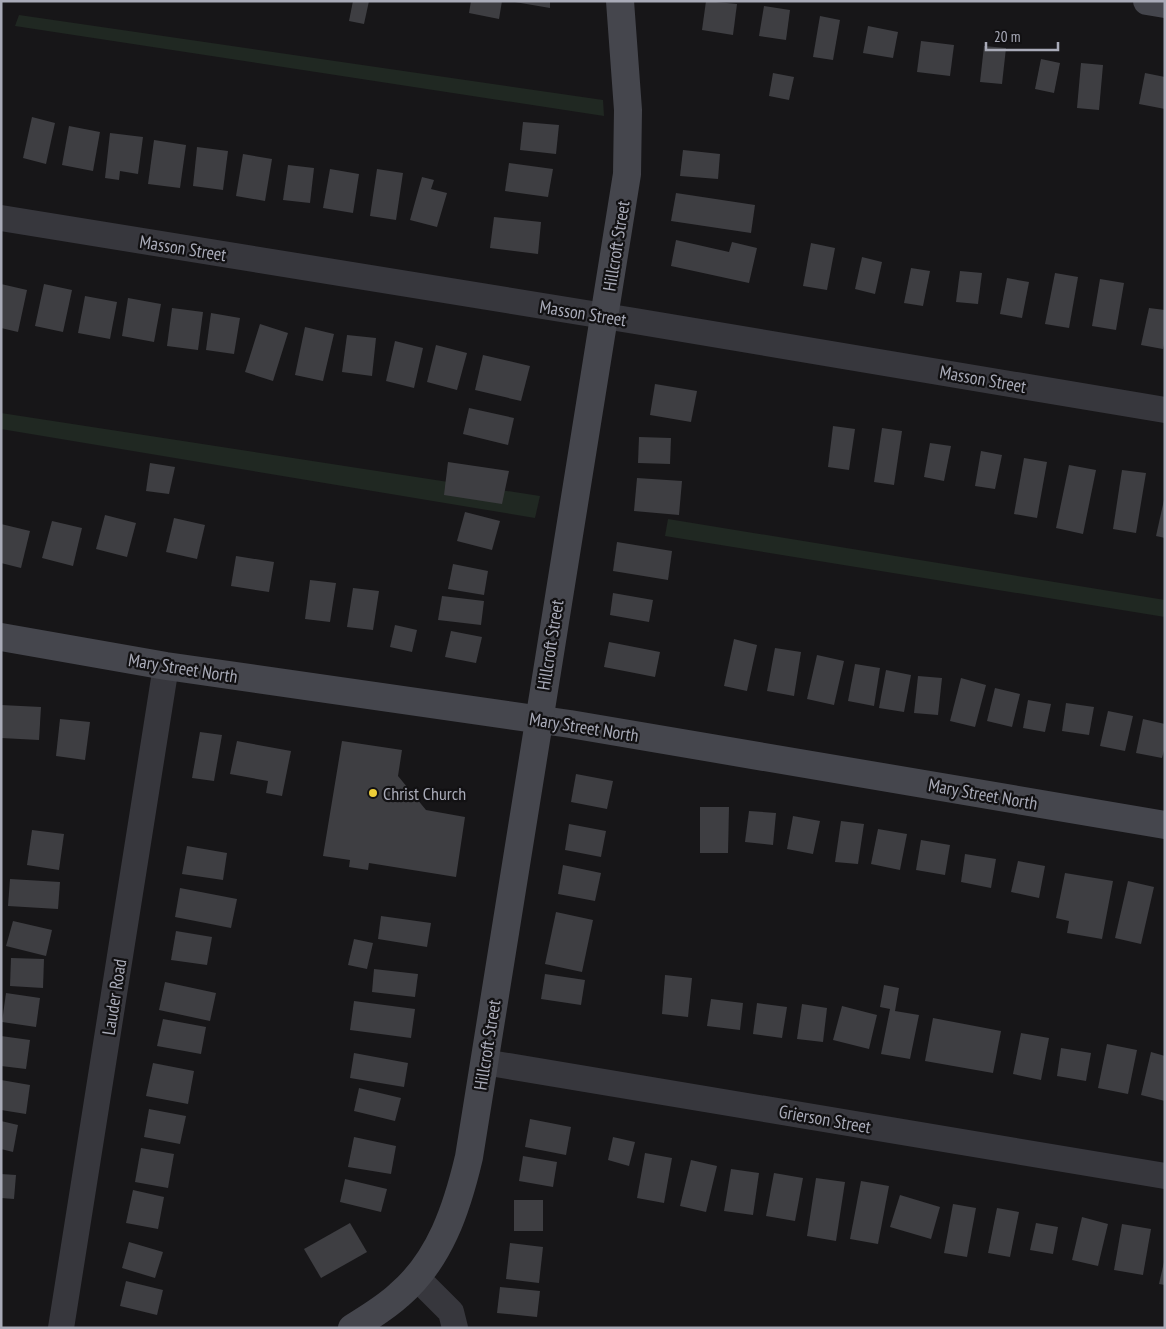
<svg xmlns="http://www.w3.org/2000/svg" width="1166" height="1329" font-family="'PT Sans Narrow',sans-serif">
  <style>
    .green { fill: #202822 }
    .building { fill: #3e3e42 }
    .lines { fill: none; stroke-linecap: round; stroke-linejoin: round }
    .street { stroke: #37373d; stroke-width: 26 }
    .secondary { stroke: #45464d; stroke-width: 28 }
    .poi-dot { fill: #eece38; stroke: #121113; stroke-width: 2 }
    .labels { text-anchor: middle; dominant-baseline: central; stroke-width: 4.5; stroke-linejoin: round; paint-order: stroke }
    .street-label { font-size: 18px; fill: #a9abb8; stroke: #121113 }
    .poi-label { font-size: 18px; fill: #a9abb8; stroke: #121113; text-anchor: start }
  </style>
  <rect width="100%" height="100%" fill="#171618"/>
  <!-- green -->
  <g class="green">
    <path d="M19,15L603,100L604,116L15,26Z"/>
    <path d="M1,413L540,496L535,518L1,429Z"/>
    <path d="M668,519L1165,600V617L665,536Z"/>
  </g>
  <!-- building -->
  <g class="building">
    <path d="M353,1H369L364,24L349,21Z"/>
    <path d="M471,1H502L499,19L469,13Z"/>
    <path d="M509,1H550V8Z"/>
    <path d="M706,1L737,4L733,35L702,30Z"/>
    <path d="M764,6L790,10L786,40L759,36Z"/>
    <path d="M820,16L840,20L833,60L813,57Z"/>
    <path d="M868,26L898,32L893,58L863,53Z"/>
    <path d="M921,41L954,45L950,76L917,72Z"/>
    <path d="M984,46L1006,48L1002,84L980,82Z"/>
    <path d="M1041,59L1060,63L1054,93L1035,89Z"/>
    <path d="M1081,63L1103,65L1099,110L1077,108Z"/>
    <path d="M773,73L794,77L789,100L769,96Z"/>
    <path d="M1145,73L1165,77V109L1139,104Z"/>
    <path d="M32,117L55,123L46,164L23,158Z"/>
    <path d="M523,122L559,125L556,154L520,150Z"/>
    <path d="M69,126L100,132L93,171L62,165Z"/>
    <path d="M110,133L143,137L138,174L120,171L119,180L105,178Z"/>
    <path d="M154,140L186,145L180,188L148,184Z"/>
    <path d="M197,147L228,151L223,190L193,186Z"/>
    <path d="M683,150L720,154L718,179L680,176Z"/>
    <path d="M243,154L272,159L265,201L236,196Z"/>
    <path d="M509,163L553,169L548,197L505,191Z"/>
    <path d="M288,165L314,168L310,203L283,200Z"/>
    <path d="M330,169L359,174L353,213L323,208Z"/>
    <path d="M377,169L403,173L396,220L370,216Z"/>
    <path d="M422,177L434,180L431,189L447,193L437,227L410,220Z"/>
    <path d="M676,193L755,205L751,233L671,221Z"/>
    <path d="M494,217L541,222L538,254L490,248Z"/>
    <path d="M676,240L729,252L732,242L757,248L749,283L671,266Z"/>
    <path d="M811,243L835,248L827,290L803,286Z"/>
    <path d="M862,257L882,262L875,294L855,289Z"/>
    <path d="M911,268L930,271L923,306L904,303Z"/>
    <path d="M960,271L982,273L978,304L956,302Z"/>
    <path d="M1055,273L1078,277L1069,328L1045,324Z"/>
    <path d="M1007,278L1029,282L1022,318L1000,314Z"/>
    <path d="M1100,279L1124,283L1116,330L1092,326Z"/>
    <path d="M1,284L27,290L18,332L1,328Z"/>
    <path d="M44,284L72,290L63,332L35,326Z"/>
    <path d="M85,296L117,302L110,339L78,333Z"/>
    <path d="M128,298L161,304L154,342L122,336Z"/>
    <path d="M172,308L203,312L198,350L167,346Z"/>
    <path d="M1149,308L1165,310V340L1163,349L1141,345Z"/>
    <path d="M211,313L240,318L234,354L206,350Z"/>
    <path d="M260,324L288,333L273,381L245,372Z"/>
    <path d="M305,327L334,334L323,381L295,375Z"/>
    <path d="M347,335L376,338L372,376L342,372Z"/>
    <path d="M395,341L423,348L414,388L386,381Z"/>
    <path d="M436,345L467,353L457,390L427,382Z"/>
    <path d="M483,355L530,366L521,401L475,390Z"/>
    <path d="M655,384L697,391L691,422L650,415Z"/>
    <path d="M469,408L514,418L508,445L463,434Z"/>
    <path d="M833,426L855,429L849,470L828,467Z"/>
    <path d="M882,428L902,431L894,485L874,482Z"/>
    <path d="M639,437L671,438L670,464L638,463Z"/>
    <path d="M930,443L951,446L944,481L924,477Z"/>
    <path d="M981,451L1002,455L995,489L975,486Z"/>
    <path d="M1024,458L1047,462L1037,518L1014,514Z"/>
    <path d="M448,462L509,471L502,504L444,495Z"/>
    <path d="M150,463L175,467L169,494L146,491Z"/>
    <path d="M1069,465L1096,470L1083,534L1056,528Z"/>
    <path d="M1122,470L1146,473L1136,533L1113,529Z"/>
    <path d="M637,478L682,481L679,515L634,511Z"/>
    <path d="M1164,500H1165V538L1156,536Z"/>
    <path d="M465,512L500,521L492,550L457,541Z"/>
    <path d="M105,515L136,523L127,557L96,549Z"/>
    <path d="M174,518L205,525L197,559L166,552Z"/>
    <path d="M52,521L82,528L73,566L42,558Z"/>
    <path d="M1,524L30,531L21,568L1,563Z"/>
    <path d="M617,542L672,551L668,580L613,571Z"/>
    <path d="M236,556L274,562L269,592L231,586Z"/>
    <path d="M453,564L488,571L484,595L448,589Z"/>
    <path d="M310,580L336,583L330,622L305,619Z"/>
    <path d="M353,588L379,591L373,630L347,627Z"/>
    <path d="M613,593L653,600L649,622L610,615Z"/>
    <path d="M442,596L484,601L481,625L438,620Z"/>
    <path d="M395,625L417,630L412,652L390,647Z"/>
    <path d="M451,631L482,637L476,663L445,657Z"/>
    <path d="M734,639L757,645L747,691L724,686Z"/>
    <path d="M609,642L660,652L655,677L604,667Z"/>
    <path d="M775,648L801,652L794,696L767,691Z"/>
    <path d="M817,655L844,661L834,705L807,699Z"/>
    <path d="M855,664L880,668L874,706L848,701Z"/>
    <path d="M886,670L911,675L904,712L879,708Z"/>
    <path d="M918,676L942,678L938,715L914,713Z"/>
    <path d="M961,678L986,685L975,727L950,721Z"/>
    <path d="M995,688L1020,694L1012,727L987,721Z"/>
    <path d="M1028,700L1051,704L1045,732L1023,728Z"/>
    <path d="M1066,703L1094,707L1089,735L1062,731Z"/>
    <path d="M1,705L41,707L39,740L1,738Z"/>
    <path d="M1108,711L1133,716L1125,751L1100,746Z"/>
    <path d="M60,719L90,722L85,760L56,756Z"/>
    <path d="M1143,719L1165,724V747L1162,758L1136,753Z"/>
    <path d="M200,732L222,735L214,781L192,778Z"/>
    <path d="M237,741L291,751L282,796L266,793L268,781L230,774Z"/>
    <path d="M342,741L402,750L398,776L426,810L465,817L456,877L369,863L368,870L349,867L350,860L323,856Z"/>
    <path d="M576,774L613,781L607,809L571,802Z"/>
    <path d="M700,807H729L728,853H700Z"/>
    <path d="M749,811L776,813L773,845L745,842Z"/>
    <path d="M793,816L820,821L813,854L787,849Z"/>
    <path d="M841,821L864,824L858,864L835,862Z"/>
    <path d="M569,824L606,831L601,857L565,850Z"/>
    <path d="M878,829L907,834L900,870L871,864Z"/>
    <path d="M32,830L64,834L59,870L27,865Z"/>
    <path d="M921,840L950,845L945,875L916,870Z"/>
    <path d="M187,846L227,853L223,880L182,874Z"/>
    <path d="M965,854L996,859L991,888L961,882Z"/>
    <path d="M1018,861L1045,866L1039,898L1011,892Z"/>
    <path d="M563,865L601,873L595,901L558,894Z"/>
    <path d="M1065,873L1113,881L1102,939L1067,933L1069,921L1056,918Z"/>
    <path d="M10,879L60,882L58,909L8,906Z"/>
    <path d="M1128,881L1154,887L1141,944L1115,938Z"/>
    <path d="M180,888L237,899L231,928L175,917Z"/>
    <path d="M556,912L593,920L582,972L545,964Z"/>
    <path d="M381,916L431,923L427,947L378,939Z"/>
    <path d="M13,921L52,930L46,956L6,946Z"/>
    <path d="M176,931L212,937L207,965L171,960Z"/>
    <path d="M354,939L373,943L367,969L348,965Z"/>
    <path d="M11,958L44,959L43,988L10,986Z"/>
    <path d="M374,969L418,974L415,997L372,992Z"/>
    <path d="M545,974L585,980L581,1005L541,999Z"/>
    <path d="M665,975L692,978L688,1017L662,1014Z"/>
    <path d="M165,982L216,993L210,1021L159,1010Z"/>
    <path d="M884,985L899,988L895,1011L919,1015L910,1059L881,1054L890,1009L880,1007Z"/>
    <path d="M6,993L40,998L36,1027L2,1022Z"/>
    <path d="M711,999L743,1003L740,1030L707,1026Z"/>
    <path d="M354,1001L415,1009L411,1038L350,1030Z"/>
    <path d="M757,1003L787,1007L782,1038L753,1034Z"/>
    <path d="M802,1004L827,1008L823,1042L797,1039Z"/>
    <path d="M842,1006L877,1015L869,1049L833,1040Z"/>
    <path d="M933,1018L1001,1031L993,1073L925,1061Z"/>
    <path d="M163,1019L206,1027L201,1054L157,1046Z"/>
    <path d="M1021,1033L1049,1038L1041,1080L1013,1074Z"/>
    <path d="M1,1036L30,1040L26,1069L1,1066Z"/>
    <path d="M1107,1044L1137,1050L1128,1094L1098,1088Z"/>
    <path d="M1061,1048L1091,1053L1086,1081L1057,1076Z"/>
    <path d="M1151,1052L1165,1056V1101L1141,1095Z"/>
    <path d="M354,1053L408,1063L404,1087L350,1078Z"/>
    <path d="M153,1063L194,1071L188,1104L146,1096Z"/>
    <path d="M1,1080L30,1085L26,1114L1,1110Z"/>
    <path d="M359,1088L401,1098L395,1121L354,1111Z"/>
    <path d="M149,1109L186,1116L180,1144L144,1137Z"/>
    <path d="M530,1119L571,1127L566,1155L525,1147Z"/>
    <path d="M1,1121L18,1125L13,1152L1,1149Z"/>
    <path d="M354,1137L396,1146L391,1174L348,1167Z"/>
    <path d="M613,1137L635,1142L629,1166L608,1160Z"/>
    <path d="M141,1148L174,1154L168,1188L135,1182Z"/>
    <path d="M645,1153L672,1158L664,1203L637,1198Z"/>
    <path d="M523,1156L557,1162L553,1187L519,1181Z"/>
    <path d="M691,1160L717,1166L706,1212L680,1206Z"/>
    <path d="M731,1169L759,1173L753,1215L724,1211Z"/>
    <path d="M774,1173L803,1178L795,1221L766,1216Z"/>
    <path d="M1,1174L16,1175L14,1199L1,1198Z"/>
    <path d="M816,1178L845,1182L836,1241L807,1236Z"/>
    <path d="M345,1179L387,1189L381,1212L340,1202Z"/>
    <path d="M861,1181L889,1186L878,1244L850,1239Z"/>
    <path d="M133,1190L164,1197L158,1229L126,1223Z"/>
    <path d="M900,1195L940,1207L931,1239L890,1227Z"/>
    <rect x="514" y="1200" width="29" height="31"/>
    <path d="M953,1204L976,1208L967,1257L944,1253Z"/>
    <path d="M997,1208L1019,1212L1010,1257L988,1253Z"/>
    <path d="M1082,1217L1108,1224L1098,1266L1072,1260Z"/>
    <path d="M350,1223L367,1252L321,1278L304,1249Z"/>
    <path d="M1036,1223L1058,1227L1053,1254L1030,1250Z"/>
    <path d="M1122,1224L1151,1229L1143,1275L1114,1270Z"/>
    <path d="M129,1242L163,1252L155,1278L122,1268Z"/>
    <path d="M510,1243L543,1247L539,1283L506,1279Z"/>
    <path d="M1164,1262H1165V1285L1159,1284Z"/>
    <path d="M126,1281L163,1290L157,1315L120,1306Z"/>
    <path d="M500,1287L540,1291L537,1317L497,1313Z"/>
  </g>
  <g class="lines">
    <!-- street -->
    <g class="street">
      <path d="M1,218L635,321L1165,410"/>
      <path d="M484,1062L1165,1176"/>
      <path d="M417,1278L451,1312L455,1328"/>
      <path d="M61,1328L166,666"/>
    </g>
    <!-- secondary -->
    <g class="secondary">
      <path d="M1147,1L1165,4"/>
      <path d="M1,637L166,666L570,724L1165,825"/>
      <path d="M352,1328C368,1318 385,1308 399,1295C440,1260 457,1208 469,1157L627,174L628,110L620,1"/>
    </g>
  </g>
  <!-- markers -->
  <circle class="poi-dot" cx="373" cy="793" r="5"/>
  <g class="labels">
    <!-- street labels -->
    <g class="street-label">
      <text transform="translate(616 246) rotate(-81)">Hillcroft Street</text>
      <text transform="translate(183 248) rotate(9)">Masson Street</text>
      <text transform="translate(583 313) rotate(9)">Masson Street</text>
      <text transform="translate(983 379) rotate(10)">Masson Street</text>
      <text transform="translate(550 645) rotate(-81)">Hillcroft Street</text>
      <text transform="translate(183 668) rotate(9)">Mary Street North</text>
      <text transform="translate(584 727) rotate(9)">Mary Street North</text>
      <text transform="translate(983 794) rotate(10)">Mary Street North</text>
      <text transform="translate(114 997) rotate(-81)">Lauder Road</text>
      <text transform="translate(487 1045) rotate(-81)">Hillcroft Street</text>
      <text transform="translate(825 1119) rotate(10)">Grierson Street</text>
    </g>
    <!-- poi labels -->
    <g class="poi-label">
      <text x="383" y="793">Christ Church</text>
    </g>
  </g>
  <!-- border -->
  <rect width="1166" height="1329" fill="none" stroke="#a9abb8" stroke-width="5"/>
  <!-- scale -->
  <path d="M986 42v8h72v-8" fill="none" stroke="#a9abb8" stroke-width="2.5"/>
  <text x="994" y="42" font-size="15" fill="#a9abb8" stroke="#121113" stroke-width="4" paint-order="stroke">20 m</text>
</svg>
